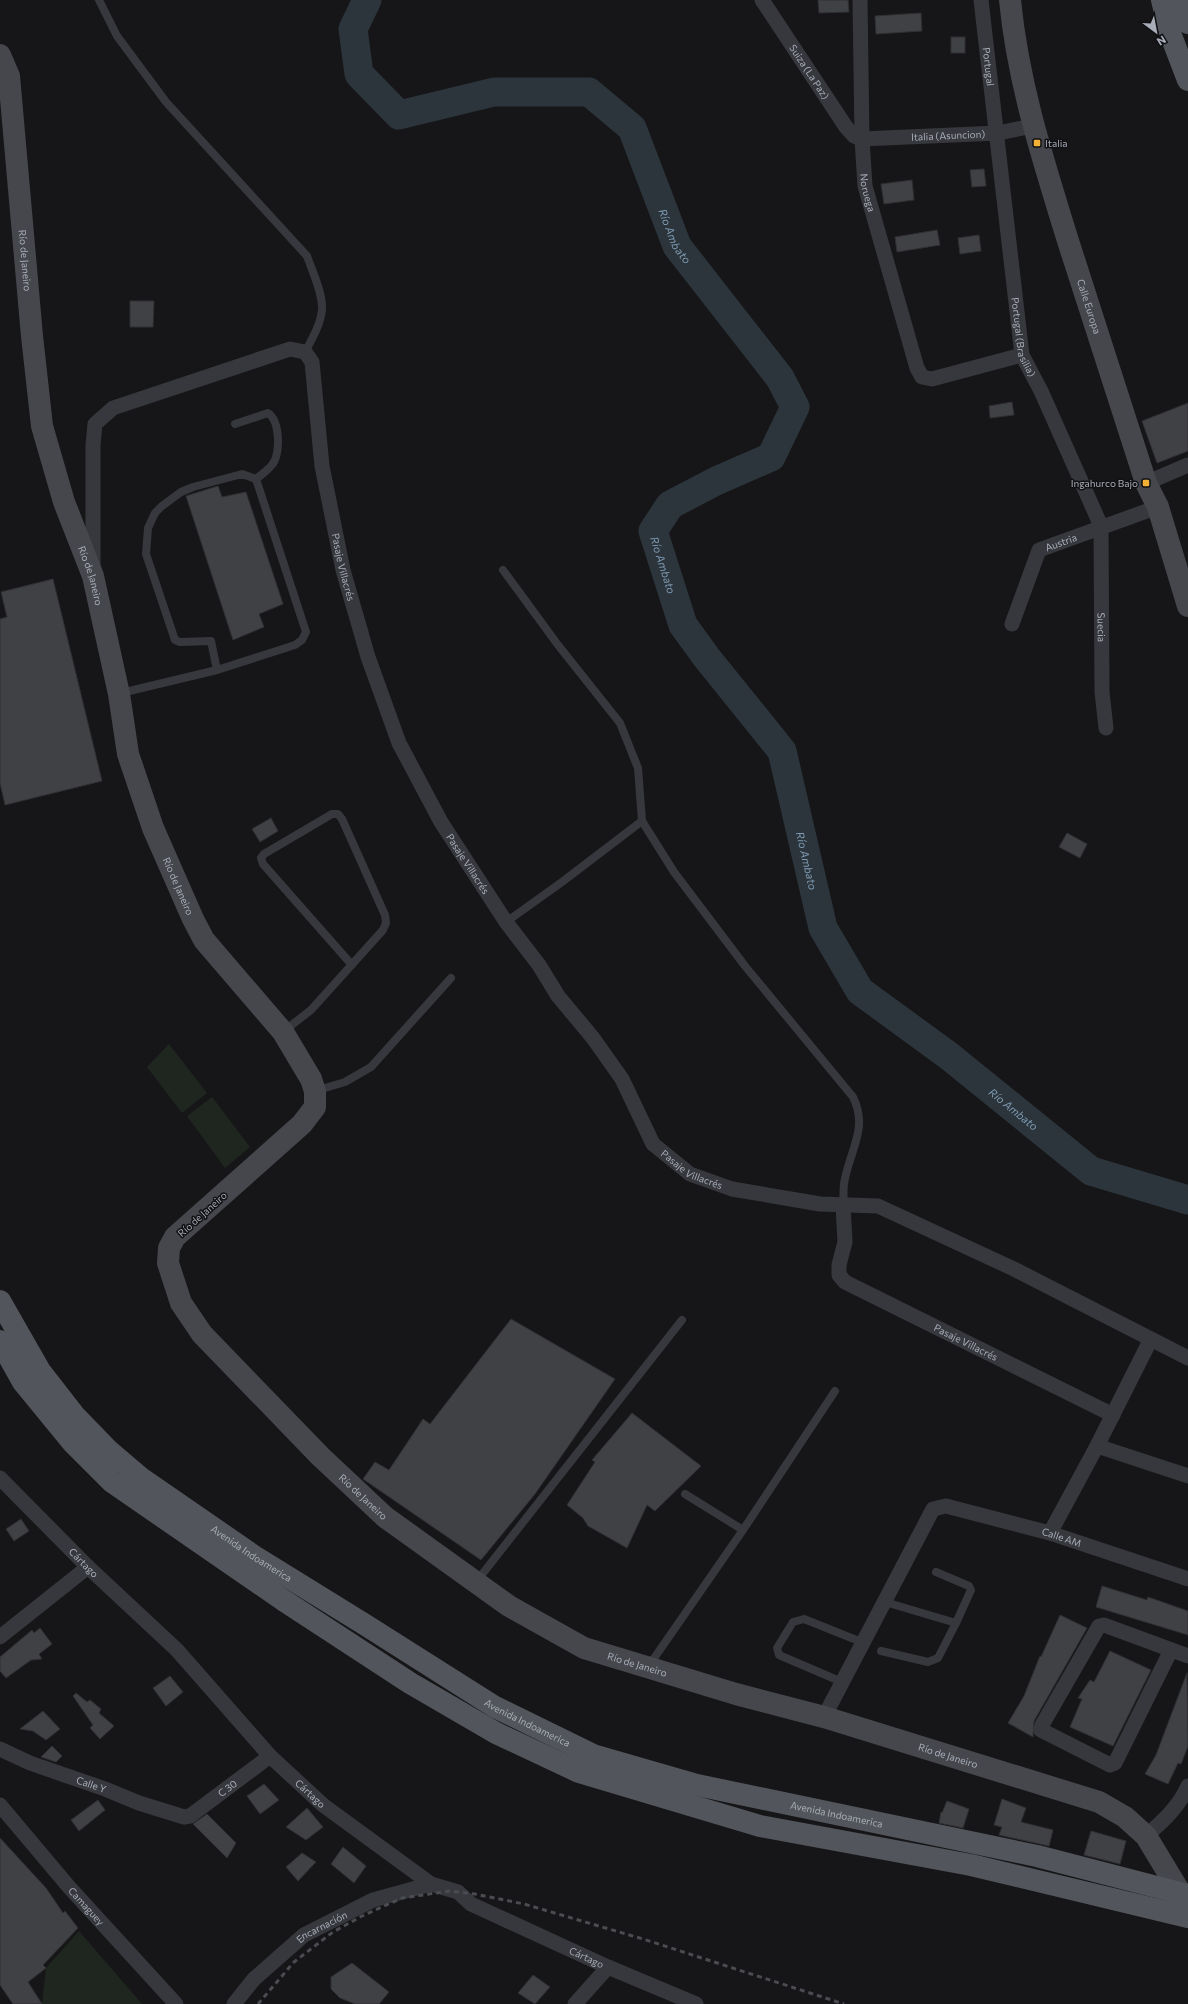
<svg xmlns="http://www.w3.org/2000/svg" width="1188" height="2004" font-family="Commissioner,sans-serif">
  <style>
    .green { fill: #1e261f }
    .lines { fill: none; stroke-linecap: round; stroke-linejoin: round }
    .river { stroke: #2c353c; stroke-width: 29 }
    .building { fill: #404145; stroke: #303034 }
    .lane { stroke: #37383d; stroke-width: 8 }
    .street { stroke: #37383d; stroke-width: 15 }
    .secondary { stroke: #45474d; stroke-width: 22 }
    .primary { stroke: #53555c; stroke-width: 22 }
    .rail { stroke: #4a4c52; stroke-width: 3; stroke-dasharray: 5 4; stroke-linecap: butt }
    .poi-dot { fill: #f2b134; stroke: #111113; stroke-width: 1.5 }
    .labels { text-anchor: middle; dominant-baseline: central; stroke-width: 3; stroke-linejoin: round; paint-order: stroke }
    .street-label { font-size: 10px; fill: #a8adb8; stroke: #111113 }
    .poi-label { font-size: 10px; fill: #a8adb8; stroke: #111113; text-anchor: start }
    .water-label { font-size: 11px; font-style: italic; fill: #7f9bb3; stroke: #111113 }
  </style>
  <rect width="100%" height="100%" fill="#161618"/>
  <!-- green -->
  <g class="green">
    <path d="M169,1044L207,1093L182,1113L147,1067Z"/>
    <path d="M212,1097L250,1147L225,1168L187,1116Z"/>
    <path d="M79,1931L142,2004H42L46,1968Z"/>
  </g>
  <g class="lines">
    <!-- river -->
    <path class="river" id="s1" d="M367,0L353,29L359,74L399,115L494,92H589L632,128L677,246L780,378L795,407L771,457L716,481L670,505L653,531L683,625L707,658L782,751L823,928L860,991L949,1056L1091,1171L1188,1200"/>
  </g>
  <!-- building -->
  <g class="building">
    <path d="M818,0H848L849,12L819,13Z"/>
    <path d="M921,13L922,31L876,34L875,16Z"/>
    <rect x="951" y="37" width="14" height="16"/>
    <path d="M984,169L986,186L972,187L970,170Z"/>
    <path d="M912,180L914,200L884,204L881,184Z"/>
    <path d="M937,230L940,245L897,252L895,237Z"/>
    <path d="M979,235L981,251L960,254L958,238Z"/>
    <path d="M130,301H154L153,327H130Z"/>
    <path d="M1012,402L1014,415L990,418L989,406Z"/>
    <path d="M1188,403V451L1157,463L1142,421Z"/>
    <path d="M218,486L222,497L246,492L283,604L259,614L264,627L233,640L186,496Z"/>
    <path d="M53,579L102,781L5,805L0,783V619L7,617L1,592Z"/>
    <path d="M271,818L278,831L260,842L252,829Z"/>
    <path d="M1067,833L1087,844L1080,858L1059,847Z"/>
    <path d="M511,1319L615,1379L535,1494L481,1560L363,1479L375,1462L389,1470L423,1419L430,1424Z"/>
    <path d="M632,1413L701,1466L655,1511L647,1505L627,1548L588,1526L583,1518L567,1505L595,1462L592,1460Z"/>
    <path d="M21,1519L29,1531L14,1541L6,1529Z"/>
    <path d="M1102,1586L1147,1600L1148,1597L1188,1611V1635L1096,1607Z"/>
    <path d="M1060,1615L1087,1628L1034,1721L1033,1737L1008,1723L1024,1696L1040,1656L1041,1657Z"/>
    <path d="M40,1628L52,1644L39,1654L42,1659L31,1660L6,1678L0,1671V1657L32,1630L34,1633Z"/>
    <path d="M1110,1651L1151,1670L1113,1746L1070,1727L1082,1699L1078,1698L1090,1680L1094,1682Z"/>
    <path d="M1187,1673L1188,1746L1181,1764L1178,1763L1168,1784L1145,1774L1156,1755Z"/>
    <path d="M170,1676L183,1692L166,1706L153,1688Z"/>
    <path d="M76,1693L87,1702L90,1700L101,1709L99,1713L114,1726L100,1739L90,1728L93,1725L73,1696Z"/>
    <path d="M43,1711L60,1729L46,1740L33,1731L20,1729Z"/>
    <path d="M52,1746L62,1756L56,1762L41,1757Z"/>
    <path d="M264,1784L279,1800L260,1814L247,1796Z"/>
    <path d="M1002,1799L1026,1808L1021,1822L1053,1830L1049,1846L999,1835L1002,1827L994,1825Z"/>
    <path d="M98,1800L105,1810L79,1831L71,1820Z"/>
    <path d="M947,1801L969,1809L963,1828L939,1823L941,1812L942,1813Z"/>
    <path d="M307,1808L323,1827L306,1840L286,1827Z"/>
    <path d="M207,1814L236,1843L227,1858L193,1824Z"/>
    <path d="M1091,1831L1126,1841L1120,1864L1084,1855Z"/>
    <path d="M0,1838L46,1888L63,1913L65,1911L78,1928L43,1965L46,1968L28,1982L42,2004H13L0,1985Z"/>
    <path d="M343,1847L366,1866L354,1883L331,1864Z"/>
    <path d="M302,1853L316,1862L298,1881L286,1867Z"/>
    <path d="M352,1963L389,1992L379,2004H355L340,1998L331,1989V1977Z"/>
    <path d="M533,1975L550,1987L535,2004L518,1993Z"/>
  </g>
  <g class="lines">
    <!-- lane -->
    <g class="lane">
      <path d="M99,0L117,36L166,102L307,256C312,270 323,294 322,309C321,324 312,339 305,352"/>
      <path d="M235,424L268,413C280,421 280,450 274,462C270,469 262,474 256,479"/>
      <path d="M503,570L558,645L620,723L638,768L642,821L674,872L745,966L853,1097C869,1129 849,1151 844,1184C843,1191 844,1198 843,1205"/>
      <path d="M121,693L217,670L295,645L302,640L306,632L256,479L242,474L193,487L181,492L162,506L155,513L148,528L146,554L175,640L180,642L211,641L217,670"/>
      <path d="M506,922L562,882L642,821"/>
      <path d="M284,1031L311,1010L383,930L386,923L385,915L342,819L338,814H332L264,854L261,858L263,864L352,965"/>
      <path d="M315,1091L345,1082L371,1067L451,978"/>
      <path d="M685,1494L743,1530"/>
      <path d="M936,1572L969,1586L971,1590L956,1623"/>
      <path d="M476,1582L682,1320"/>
      <path d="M881,1651L928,1662L938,1658L956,1623L885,1602"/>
      <path d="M648,1667L743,1530L835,1391"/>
      <path d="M842,1682L779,1655L777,1648L793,1622L804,1619L864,1643"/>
    </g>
    <!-- street -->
    <g class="street">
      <path id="s2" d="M762,0L846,127L854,136L862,139L998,133L1033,126"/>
      <path id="s3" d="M860,0L862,139L865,186L917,368L922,377L932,379L1022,355"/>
      <path id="s4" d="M981,0L1022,355L1041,391L1101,526L1102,692L1106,728"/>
      <path d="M1146,483L1188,465"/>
      <path id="s5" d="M93,567V445L95,424L113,408L290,349L305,352L312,362L322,466L343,570L368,657L399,743L441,822L506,922L539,965L558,996L593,1038L622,1079L653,1144L690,1174L732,1189L820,1204L878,1206L1014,1269L1188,1358"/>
      <path id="s6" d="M1012,624L1039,550L1158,507"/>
      <path id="s7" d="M843,1205L845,1242L839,1265V1275L845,1282L1113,1415"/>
      <path d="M1097,1446L1188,1476"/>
      <path id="s8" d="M0,1478L88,1567L177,1650L270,1756L323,1805L431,1884L458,1892L471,1904L608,1967L696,2004"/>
      <path d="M1050,1533L1097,1446L1151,1339"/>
      <path d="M0,1637L88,1567"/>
      <path d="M1171,1650L1115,1763L1110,1765L1041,1730L1042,1725L1099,1626L1104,1625L1188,1656"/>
      <path id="s9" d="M824,1717L933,1509L946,1506L1050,1533L1188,1579"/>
      <path id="s10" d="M0,1749L30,1763L105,1789L139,1803L184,1817L190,1816L270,1756"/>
      <path id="s11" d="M0,1805L69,1887L176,2004"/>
      <path d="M1146,1836C1162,1822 1179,1807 1188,1786"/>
      <path id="s12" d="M234,2004L254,1979L304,1935L373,1900L431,1884"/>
      <path d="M575,2004L608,1967"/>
    </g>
    <!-- secondary -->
    <g class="secondary">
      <path id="s13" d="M1010,0C1018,84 1044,163 1069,244C1095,324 1120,403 1146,483L1158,507L1188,606"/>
      <path id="s14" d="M0,55L9,76L32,336L42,426L64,502L93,576L119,694L128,754L153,828L193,919L204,940L283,1032L311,1079L315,1091V1107L302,1124L175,1237L169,1248L168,1263L181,1303L202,1334L320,1456L385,1517L509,1606L584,1648L736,1694L824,1717L1099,1802L1125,1817L1146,1836L1181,1894L1179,1907"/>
    </g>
    <!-- primary -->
    <g class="primary">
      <path d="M1162,0L1170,33L1188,80"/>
      <path d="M1181,0L1188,23"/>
      <path id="s15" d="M0,1301L40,1371L75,1416L107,1449L141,1478L254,1556L364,1624L495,1707L593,1755L697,1785L1037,1856L1188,1895"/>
      <path d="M0,1341L23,1382L73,1443L112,1482L283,1600L410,1683L496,1733L579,1772L760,1826L971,1865L1188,1917"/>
    </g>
    <!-- rail -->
    <path class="rail" d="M258,2004L294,1962L333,1932L362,1916L402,1898L450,1891L475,1894L524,1904L643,1939L844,2004"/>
  </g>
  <!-- markers -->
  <g class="poi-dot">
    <rect x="1033" y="139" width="8" height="8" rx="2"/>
    <rect x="1142" y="479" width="8" height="8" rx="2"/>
  </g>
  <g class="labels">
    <!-- street labels -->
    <g class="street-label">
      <text stroke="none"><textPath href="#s4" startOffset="67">Portugal</textPath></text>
      <text stroke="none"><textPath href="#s2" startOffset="86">Suiza (La Paz)</textPath></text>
      <text stroke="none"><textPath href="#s2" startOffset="259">Italia (Asuncion)</textPath></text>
      <text stroke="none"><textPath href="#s3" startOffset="193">Noruega</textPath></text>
      <text stroke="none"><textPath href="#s14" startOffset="208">Río de Janeiro</textPath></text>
      <text stroke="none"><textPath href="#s13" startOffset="317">Calle Europa</textPath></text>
      <text stroke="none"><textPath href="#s4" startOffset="340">Portugal (Brasilia)</textPath></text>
      <text stroke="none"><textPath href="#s6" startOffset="102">Austria</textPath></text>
      <text stroke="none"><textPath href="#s5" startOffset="589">Pasaje Villacrés</textPath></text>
      <text stroke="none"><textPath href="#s14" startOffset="532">Río de Janeiro</textPath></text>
      <text stroke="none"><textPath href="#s4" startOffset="647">Suecia</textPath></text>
      <text stroke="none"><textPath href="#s5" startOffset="913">Pasaje Villacrés</textPath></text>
      <text stroke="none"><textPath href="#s14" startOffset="856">Río de Janeiro</textPath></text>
      <text stroke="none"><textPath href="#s5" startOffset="1297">Pasaje Villacrés</textPath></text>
      <text transform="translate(202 1214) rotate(-42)">Río de Janeiro</text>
      <text stroke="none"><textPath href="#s7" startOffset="215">Pasaje Villacrés</textPath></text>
      <text stroke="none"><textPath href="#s14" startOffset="1648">Río de Janeiro</textPath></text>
      <text stroke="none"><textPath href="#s9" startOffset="368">Calle AM</textPath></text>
      <text stroke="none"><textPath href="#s15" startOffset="362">Avenida Indoamerica</textPath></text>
      <text stroke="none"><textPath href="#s8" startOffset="119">Cártago</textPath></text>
      <text stroke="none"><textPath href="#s14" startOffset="1972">Río de Janeiro</textPath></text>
      <text stroke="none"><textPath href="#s15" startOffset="686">Avenida Indoamerica</textPath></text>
      <text stroke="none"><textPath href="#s14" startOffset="2296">Río de Janeiro</textPath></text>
      <text stroke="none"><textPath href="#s10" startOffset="98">Calle Y</textPath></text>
      <text stroke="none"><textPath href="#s10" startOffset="249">C 30</textPath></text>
      <text stroke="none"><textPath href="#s8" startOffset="443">Cártago</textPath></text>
      <text stroke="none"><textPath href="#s15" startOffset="1010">Avenida Indoamerica</textPath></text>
      <text stroke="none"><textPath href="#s11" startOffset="133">Camaguey</textPath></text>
      <text stroke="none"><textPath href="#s12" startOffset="118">Encarnación</textPath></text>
      <text stroke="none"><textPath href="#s8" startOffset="767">Cártago</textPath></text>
    </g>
    <!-- poi labels -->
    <g class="poi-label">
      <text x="1045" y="143">Italia</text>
      <text x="1138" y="483" text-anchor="end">Ingahurco Bajo</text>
    </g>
    <!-- water labels -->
    <g class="water-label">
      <text stroke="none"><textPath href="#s1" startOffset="500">Río Ambato</textPath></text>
      <text stroke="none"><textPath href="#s1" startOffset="944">Río Ambato</textPath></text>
      <text stroke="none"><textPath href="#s1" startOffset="1280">Río Ambato</textPath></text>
      <text stroke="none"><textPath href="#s1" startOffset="1616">Río Ambato</textPath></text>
    </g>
  </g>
  <!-- north arrow -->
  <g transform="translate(1156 32) rotate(148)" stroke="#111113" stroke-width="3" paint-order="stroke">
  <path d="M0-3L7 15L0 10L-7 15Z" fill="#a8adb8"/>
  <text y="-6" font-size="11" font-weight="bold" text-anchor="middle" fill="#a8adb8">N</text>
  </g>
</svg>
